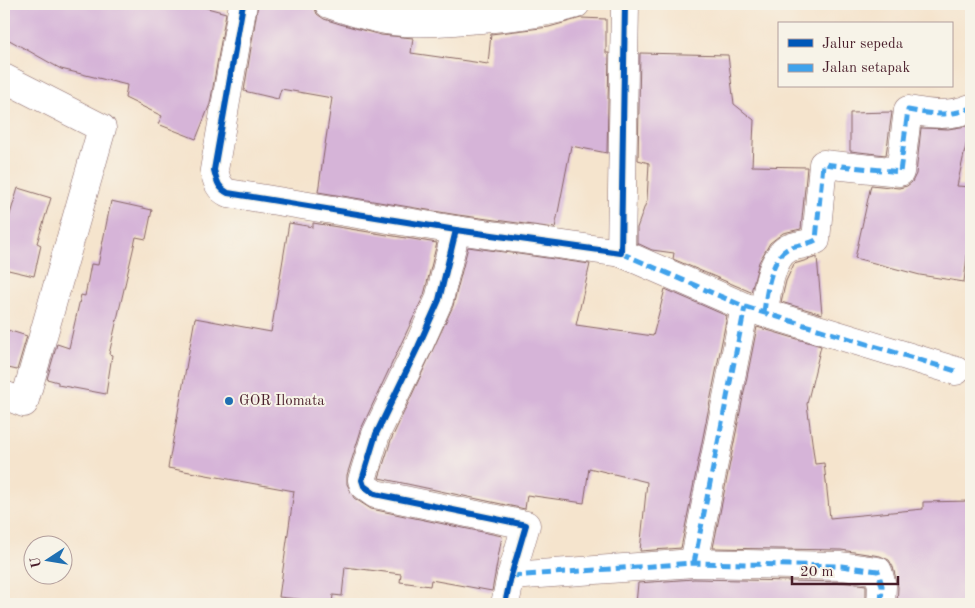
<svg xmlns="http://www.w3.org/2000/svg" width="975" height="608" font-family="'Old Standard TT',serif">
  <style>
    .building { fill: #d6b4d8 }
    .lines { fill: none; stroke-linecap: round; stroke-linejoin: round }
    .minor-casing { stroke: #866464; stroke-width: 29 }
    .tertiary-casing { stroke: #866464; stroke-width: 29 }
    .minor { stroke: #fff; stroke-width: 28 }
    .tertiary { stroke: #fff; stroke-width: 28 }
    .quiet { stroke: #40a2eb; stroke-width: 5; stroke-dasharray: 10 5; stroke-linecap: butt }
    .cycleway-casing { stroke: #f7f3e8; stroke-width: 9 }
    .cycleway { stroke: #0057b8; stroke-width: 6 }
    .poi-dot { fill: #1f6fb2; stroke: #f7f3e8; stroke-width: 2 }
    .labels { text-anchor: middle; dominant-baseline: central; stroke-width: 4; stroke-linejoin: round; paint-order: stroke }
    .poi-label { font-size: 15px; fill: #4a1f2b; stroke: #f7f3e8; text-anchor: start }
  </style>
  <rect width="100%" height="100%" fill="#f7f3e8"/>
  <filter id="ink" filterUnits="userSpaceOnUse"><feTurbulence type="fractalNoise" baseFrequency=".02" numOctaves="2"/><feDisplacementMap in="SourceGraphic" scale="10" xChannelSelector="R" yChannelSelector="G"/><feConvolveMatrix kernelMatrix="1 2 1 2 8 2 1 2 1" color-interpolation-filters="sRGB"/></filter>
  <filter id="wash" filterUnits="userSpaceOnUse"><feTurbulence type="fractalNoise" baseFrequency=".0096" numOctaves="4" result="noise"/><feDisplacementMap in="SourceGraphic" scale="20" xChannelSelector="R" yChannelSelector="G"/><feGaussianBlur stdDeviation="1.12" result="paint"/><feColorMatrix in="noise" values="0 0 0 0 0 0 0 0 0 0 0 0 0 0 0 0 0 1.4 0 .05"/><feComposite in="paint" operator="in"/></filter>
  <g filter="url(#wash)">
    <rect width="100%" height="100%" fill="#f5e4cd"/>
    <g id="blocks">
      <!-- building -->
      <g class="building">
        <path d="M4,4H192L226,13L210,104L196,139L158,124L162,116L125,98L127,85L61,69L4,37Z"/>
        <path d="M258,4H307L314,6L317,14L324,19L340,24L381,35L413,38L411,53L488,64L491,34L549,27L581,18L606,19V53H609L607,153L571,146L555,228L458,215L318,192L332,98L281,89L278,99L244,91Z"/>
        <path d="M640,53L728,55L734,104L754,120L752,166L807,167L801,229L783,233L770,243L759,262L751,292L673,259L674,253L652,250L637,243V228L647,200L649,163L638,160Z"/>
        <path d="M892,112L886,155L850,151V113Z"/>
        <path d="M967,126L970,127L957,186L971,187V221L964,282L920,275L855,258L871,185L899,188L907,186L912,182L916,174L921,128L948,129Z"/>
        <path d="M18,188L51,198L37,243L41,245L34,276L4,269V234Z"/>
        <path d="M111,201L152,210L146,239L136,237L109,354L112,355L106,394L58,385V382L47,379L57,344L69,348L81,295L85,296L91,264L98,265Z"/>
        <path d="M289,223L313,227V223L437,243L424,295L362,427L347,475V484L354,498L371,509L502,536L492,591L431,580L430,586L400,582L401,574L345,567L342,596L333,595L332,603L279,597L294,491L168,468L195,318L271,332Z"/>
        <path d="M468,247L590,264L576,325L653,336L665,289L727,316L681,548L640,551L647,482L589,468L584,503L527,495L525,509L379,478L391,440L453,306Z"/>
        <path d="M817,257L822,314L781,302L786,281L794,264Z"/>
        <path d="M757,327L821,346L807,404L815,464L824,463L830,518L923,509V502L971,501V604H897L898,587L893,567L889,560L880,556L841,550L713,548Z"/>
        <path d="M4,329L27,336L17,370L4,367Z"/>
        <path d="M694,579L840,582L866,585V604H706L683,601L682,604H636L638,583Z"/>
      </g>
    </g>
  </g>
  <g filter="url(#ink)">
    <use href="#blocks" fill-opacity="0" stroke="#866464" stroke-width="1"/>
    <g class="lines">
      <defs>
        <g id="minor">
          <path d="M243,4L214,170C217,181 218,188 228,193L456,230L621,253L625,4"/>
          <path d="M4,78L102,128L24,403L4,395"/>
          <path d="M456,230L439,300L418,347L376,434L362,480L364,486L375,494L526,525L511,576L505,604"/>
          <path d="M621,253L745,307L956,371"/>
          <path d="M764,313C766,295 771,256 789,248C798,244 808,245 816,240L823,164L900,172L908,110C930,114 949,117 971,108"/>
          <path d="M694,563L745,307"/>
          <path d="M511,576L694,563L841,566L878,571L882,586L881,604"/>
        </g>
        <path id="tertiary" d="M329,4C350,11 370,18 392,21C412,24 434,22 454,21C494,18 537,16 576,4"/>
      </defs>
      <!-- minor casing -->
      <use href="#minor" class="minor-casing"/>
      <!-- tertiary casing -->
      <use href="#tertiary" class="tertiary-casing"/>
      <!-- minor -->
      <use href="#minor" class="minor"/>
      <!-- tertiary -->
      <use href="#tertiary" class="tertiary"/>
      <!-- quiet -->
      <g class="quiet">
        <path d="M621,253L745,307L956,371"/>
        <path d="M764,313C766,295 771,256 789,248C798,244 808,245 816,240L823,164L900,172L908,110C930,114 949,117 971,108"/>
        <path d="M694,563L745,307"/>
        <path d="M511,576L694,563L841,566L878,571L882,586L881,604"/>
      </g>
      <defs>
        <g id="cycleway">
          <path d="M243,4L214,170C217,181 218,188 228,193L456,230L621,253L625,4"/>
          <path d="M456,230L439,300L418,347L376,434L362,480L364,486L375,494L526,525L511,576L505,604"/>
        </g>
      </defs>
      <!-- cycleway casing -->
      <use href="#cycleway" class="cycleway-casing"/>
      <!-- cycleway -->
      <use href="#cycleway" class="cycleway"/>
    </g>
  </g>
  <!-- markers -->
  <circle class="poi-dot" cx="229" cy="401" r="5"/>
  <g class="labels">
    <!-- poi labels -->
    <g class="poi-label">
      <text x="239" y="401">GOR Ilomata</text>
    </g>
  </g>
  <!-- margin -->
  <rect width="975" height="608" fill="none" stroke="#f7f3e8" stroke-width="20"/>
  <!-- legend -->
  <rect x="778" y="22" width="175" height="65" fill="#f7f3e8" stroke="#b29e9c"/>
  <rect x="788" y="39" width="25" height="8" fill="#0057b8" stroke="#b29e9c"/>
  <text x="822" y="48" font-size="15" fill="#4a1f2b">Jalur sepeda</text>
  <rect x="788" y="64" width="25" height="8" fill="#40a2eb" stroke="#b29e9c"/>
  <text x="822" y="72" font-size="15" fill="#4a1f2b">Jalan setapak</text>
  <!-- north arrow -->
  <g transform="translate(48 560) rotate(258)"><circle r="24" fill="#f7f3e8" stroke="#b29e9c"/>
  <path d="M0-4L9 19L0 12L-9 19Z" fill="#1f6fb2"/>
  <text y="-8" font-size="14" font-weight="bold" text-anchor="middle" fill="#4a1f2b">U</text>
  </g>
  <!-- scale -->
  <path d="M792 576v8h106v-8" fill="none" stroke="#4a1f2b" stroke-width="2.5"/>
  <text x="800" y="576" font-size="15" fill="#4a1f2b" stroke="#f7f3e8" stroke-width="4" paint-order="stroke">20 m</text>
</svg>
